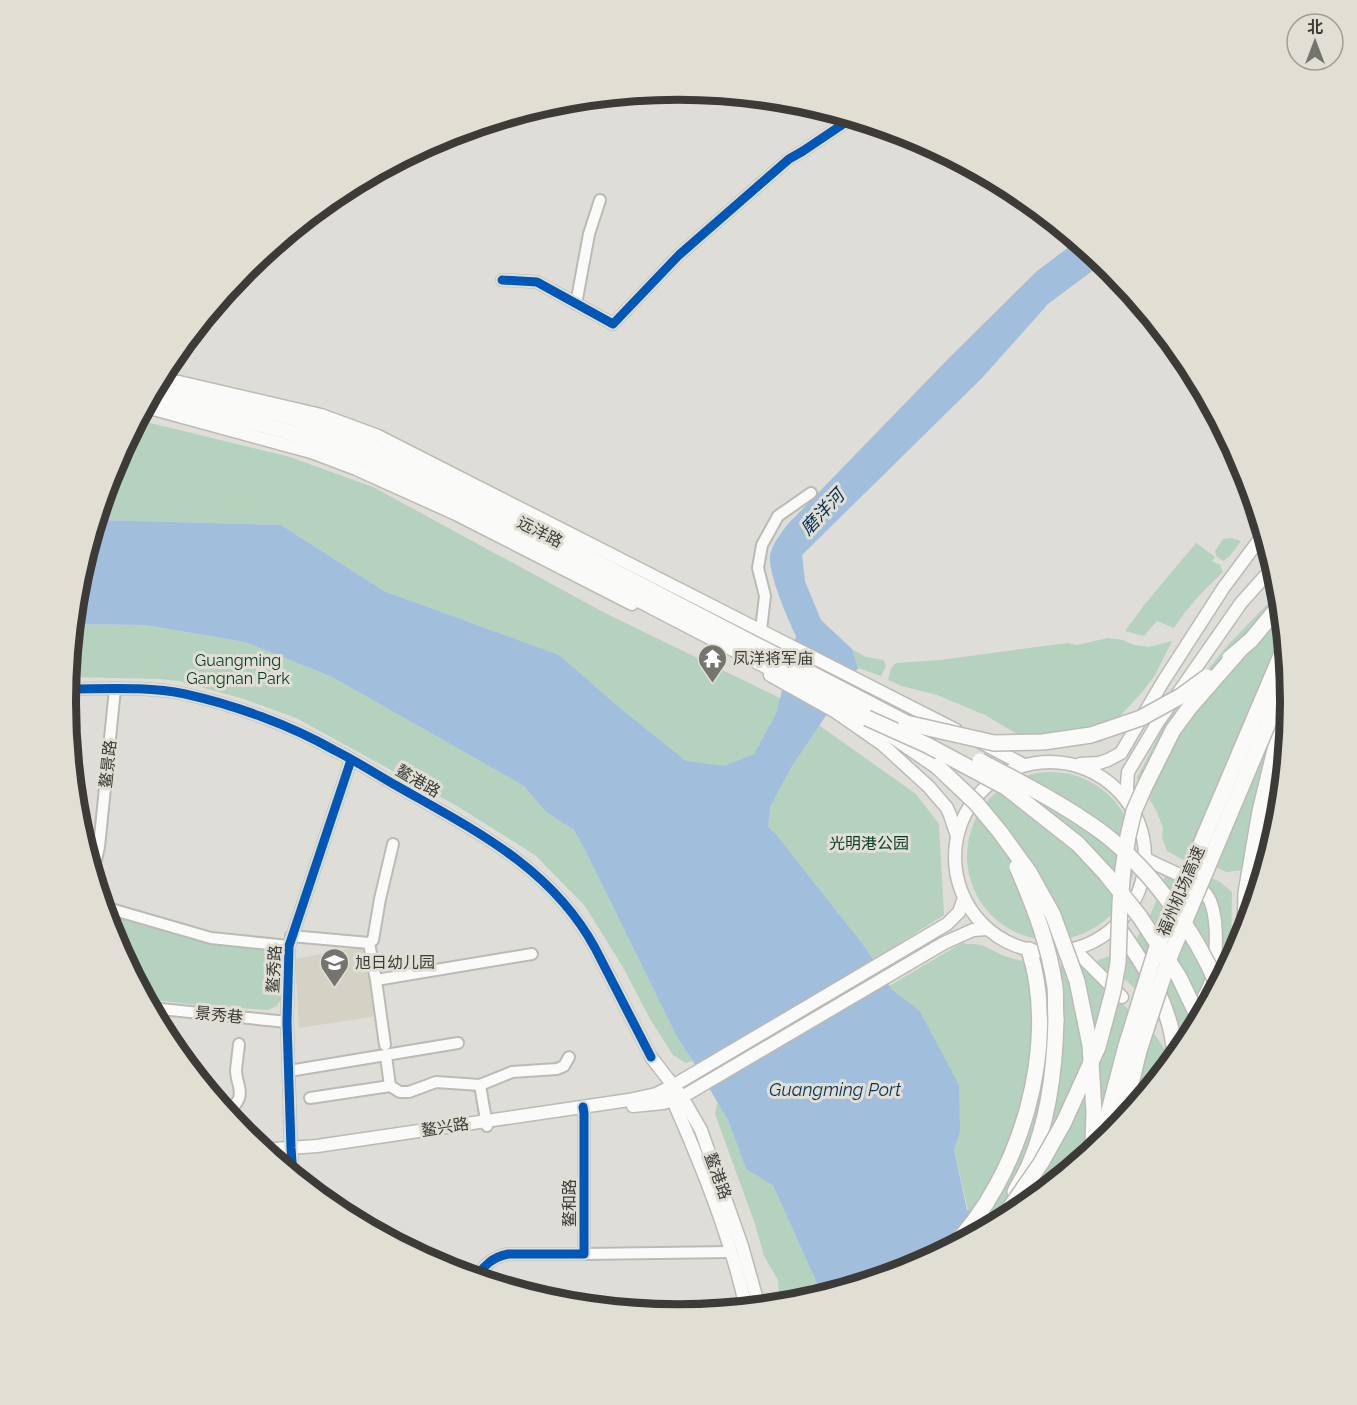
<svg xmlns="http://www.w3.org/2000/svg" width="1357" height="1405" font-family="Raleway,'Noto Sans SC',sans-serif">
  <style>
    .built { fill: #d4d2c5 }
    .green { fill: #b5d2bf }
    .water { fill: #a1bedd }
    .lines { fill: none; stroke-linecap: round; stroke-linejoin: round }
    .minor-casing { stroke: #bbbab5; stroke-width: 14 }
    .major-casing { stroke: #bbbab5; stroke-width: 15 }
    .highway-casing { stroke: #bbbab5; stroke-width: 18 }
    .minor { stroke: #fafaf9; stroke-width: 10 }
    .major { stroke: #fafaf9; stroke-width: 12 }
    .highway { stroke: #fafaf9; stroke-width: 15 }
    .highway-bridge-casing { stroke: #bbbab5; stroke-width: 18; stroke-linecap: butt }
    .highway-bridge { stroke: #fafaf9; stroke-width: 15 }
    .cycleway-casing { stroke: #e1dfd4; stroke-width: 13 }
    .cycleway { stroke: #0057b8; stroke-width: 9 }
    .labels { text-anchor: middle; dominant-baseline: central; stroke-width: 6; stroke-linejoin: round; paint-order: stroke }
    .street-label { font-size: 16px; fill: #3c3b37; stroke: #e1dfd4 }
    .poi-label { font-size: 16px; fill: #3c3b37; stroke: #e1dfd4; text-anchor: start }
    .park-label { font-size: 16px; fill: #053b25; stroke: #e1dfd4 }
    .water-label { font-size: 18px; font-style: italic; fill: #04305b; stroke: #e1dfd4 }
    .rim { fill: none; stroke: #3c3b37; stroke-width: 8 }
  </style>
  <rect width="100%" height="100%" fill="#deddd7"/>
  <!-- built -->
  <path class="built" d="M363,946L377,1016L299,1028L295,959Z"/>
  <!-- green -->
  <g class="green">
    <path d="M138,420L290,457L373,487L605,613L782,699L916,794L939,824L944,915L873,960L865,947L775,833L625,712L559,655L384,591L281,525L97,520L113,468Z"/>
    <path d="M1232,538L1241,541L1229,557L1223,561L1216,556L1215,551L1223,539Z"/>
    <path d="M1196,543L1215,557L1212,561L1220,565L1223,572C1204,590 1189,605 1174,628L1157,621L1144,636L1125,631L1145,604Z"/>
    <path d="M1280,591L1291,703L1253,869L1226,872L1218,868L1187,862L1167,851L1162,838L1163,828L1157,812L1137,778L1164,725L1226,647Z"/>
    <path d="M74,624L145,625L245,642L332,677L524,786L546,812L574,830L586,852L677,1037L693,1061L686,1063L673,1055L650,1019L624,969L585,906L535,855L457,806L296,718L244,699L179,681L159,679L69,677Z"/>
    <path d="M1108,638L1123,640L1134,645L1149,647L1172,641L1155,675L1144,690L1122,714L1109,736L1101,742L1073,745L1019,735L985,715L937,695L902,686L888,680L891,668L896,663L940,660L1067,643L1077,645Z"/>
    <path d="M852,649L866,657L884,660L886,666L881,676L858,668Z"/>
    <circle cx="1051" cy="856" r="84"/>
    <path d="M1167,869L1214,879L1220,882L1232,892L1231,962L1188,1043L1184,1048L1163,1017L1127,981L1097,966L1098,960C1107,957 1118,954 1125,949C1146,936 1160,891 1167,869Z"/>
    <path d="M105,912L216,942L281,951V999L277,1006L268,1010L198,1005L146,999L112,937Z"/>
    <path d="M962,943C968,945 975,943 981,945C988,947 995,952 1002,955C1028,965 1054,967 1081,963L1098,980L1155,1035L1173,1061L1111,1136L1019,1212L991,1226L987,1211L968,1210L954,1150L960,1132L889,986Z"/>
    <path d="M718,1101L728,1120L746,1169L773,1184L817,1283L819,1297L798,1303L780,1305L778,1280L764,1256L755,1224L715,1114Z"/>
  </g>
  <!-- water -->
  <path class="water" d="M1077,241L1103,263L1048,304L982,378L802,555L805,581L821,620L852,649L858,668L790,769L770,807L768,827L775,833L865,947L892,990L919,1010L959,1085L960,1132L954,1150L967,1210L987,1211L991,1226L913,1269L819,1297L817,1283L773,1185L746,1169L728,1120L693,1061L677,1037L586,852L574,830L546,812L524,786L332,677L245,642L145,625L74,624L78,583L97,520L281,525L384,591L559,655L625,712L686,761L725,766L754,754L776,714L796,636C788,620 768,573 770,556C772,544 781,533 788,524L948,359L1037,271Z"/>
  <g class="lines">
    <defs>
      <g id="minor">
        <path d="M502,280L537,282L613,324L679,255L789,159L803,151L852,118"/>
        <path d="M576,304L589,234L600,200"/>
        <path d="M761,630L765,596L758,568L762,545L778,516L811,493"/>
        <path d="M67,689C106,689 147,686 185,694C235,705 290,725 334,750C356,761 376,774 397,786C474,830 551,867 595,948L651,1057"/>
        <path d="M93,873L99,847L115,689"/>
        <path d="M104,907L211,938L289,946"/>
        <path d="M291,936L369,943"/>
        <path d="M376,980L532,954"/>
        <path d="M151,1008L287,1022"/>
        <path d="M159,1024L160,1009"/>
        <path d="M385,1045L376,980L369,943L373,940L380,899L393,844"/>
        <path d="M386,1056L390,1086"/>
        <path d="M289,1071L458,1043"/>
        <path d="M480,1085L487,1126"/>
        <path d="M310,1098L390,1086L400,1092H409L436,1082L480,1085L512,1072L557,1069L564,1066L569,1057"/>
        <path d="M222,1107L232,1108C247,1094 236,1085 236,1070C237,1061 238,1052 239,1044"/>
        <path d="M293,1175L291,1148L287,1022L289,946L351,760"/>
        <path d="M584,1254L731,1252"/>
        <path d="M476,1278C484,1265 493,1257 508,1254H584V1113L583,1107"/>
      </g>
      <g id="major">
        <path d="M179,382L321,415L378,436L956,730"/>
        <path d="M146,407L311,452L356,469L456,514L632,604"/>
        <path d="M770,675L836,712L882,744L929,787L947,808L950,815L957,836"/>
        <path d="M982,743L1024,765"/>
        <circle cx="1050" cy="857" r="95"/>
        <path d="M1080,764L1099,763L1108,760L1121,753L1164,680L1224,587L1259,540L1265,535"/>
        <path d="M1128,801L1127,786L1128,772L1158,722L1241,603L1274,566"/>
        <path d="M1146,859C1164,869 1193,878 1206,894C1220,912 1217,963 1210,984C1206,994 1200,1003 1196,1013C1192,1022 1191,1031 1189,1040"/>
        <path d="M1074,949L1122,997"/>
        <path d="M651,1057L682,1097L701,1130L742,1246L759,1307"/>
        <path d="M671,1096C701,1164 730,1235 746,1308"/>
        <path d="M633,1106L663,1103L682,1097L944,943L973,930L988,929"/>
        <path d="M260,1147L275,1149L317,1146L629,1100L656,1094L676,1084L947,924L959,912L964,898"/>
      </g>
      <g id="highway">
        <path d="M161,378L186,387"/>
        <path d="M155,388C210,400 265,407 318,426C352,438 384,453 416,468L906,723"/>
        <path d="M150,397L267,426L313,439L364,458L409,480L867,718L937,766"/>
        <path d="M1117,926C1145,965 1173,1008 1175,1058"/>
        <path d="M1245,936L1246,893L1260,811L1290,688"/>
        <path d="M1015,1192C1020,1182 1026,1173 1030,1163C1049,1118 1055,1068 1056,1019"/>
        <path d="M950,1249C1020,1179 1060,1045 1029,950"/>
      </g>
    </defs>
    <!-- minor casing -->
    <use href="#minor" class="minor-casing"/>
    <!-- major casing -->
    <use href="#major" class="major-casing"/>
    <!-- highway casing -->
    <use href="#highway" class="highway-casing"/>
    <!-- minor -->
    <use href="#minor" class="minor"/>
    <!-- major -->
    <use href="#major" class="major"/>
    <!-- highway -->
    <use href="#highway" class="highway"/>
    <defs>
      <g id="highway-bridge">
        <path d="M1230,658L1251,640L1281,604"/>
        <path d="M867,718L927,745L1007,788L1078,844L1106,874L1140,917L1179,977L1200,1021"/>
        <path d="M906,723L994,743L1043,742L1091,735L1141,718L1181,696L1207,677"/>
        <path d="M980,761C1022,783 1065,805 1103,833C1151,870 1195,931 1218,986"/>
        <path d="M937,766L976,803L1000,832L1029,872L1053,915L1077,981L1090,1045L1094,1112L1093,1145"/>
        <path d="M1017,867C1034,906 1049,945 1055,987C1056,997 1055,1008 1056,1019"/>
        <path d="M1121,1124L1139,1051L1170,956L1288,676"/>
        <path d="M1100,1145L1126,1046L1156,950L1285,646"/>
        <path d="M1001,1221L1041,1163L1064,1122L1098,1047L1113,991L1118,963L1120,903L1123,869L1128,836L1134,811L1145,786L1173,730L1190,707L1238,652"/>
      </g>
    </defs>
    <!-- highway-bridge casing -->
    <use href="#highway-bridge" class="highway-bridge-casing"/>
    <!-- highway-bridge -->
    <use href="#highway-bridge" class="highway-bridge"/>
    <defs>
      <g id="cycleway">
        <path d="M502,280L537,282L613,324L679,255L789,159L803,151L852,118"/>
        <path d="M67,689C106,689 147,686 185,694C235,705 290,725 334,750C356,761 376,774 397,786C474,830 551,867 595,948L651,1057"/>
        <path d="M293,1175L291,1148L287,1022L289,946L351,760"/>
        <path d="M476,1278C484,1265 493,1257 508,1254H584V1113L583,1107"/>
      </g>
    </defs>
    <!-- cycleway casing -->
    <use href="#cycleway" class="cycleway-casing"/>
    <!-- cycleway -->
    <use href="#cycleway" class="cycleway"/>
  </g>
  <!-- icons -->
  <defs>
    <symbol id="temple-pin" viewBox="-11 -11 22 30"><path d="M0 17L-7.5 6A9.5 9.5 0 1 1 7.5 6Z" fill="#75746f" stroke="#e1dfd4"/><path d="M0-6L5-2H3V0L6.5 2.5H4V6H1.5V3h-3V6H-4V2.5H-6.5L-3 0V-2H-5Z" fill="#fff"/></symbol>
    <symbol id="school-pin" viewBox="-11 -11 22 30"><path d="M0 17L-7.5 6A9.5 9.5 0 1 1 7.5 6Z" fill="#75746f" stroke="#e1dfd4"/><path d="M0-5L7-2L0 1L-7-2ZM-4 1L0 2.5L4 1V4Q0 6-4 4Z" fill="#fff"/></symbol>
  </defs>
  <g fill-rule="evenodd">
    <use href="#temple-pin" x="696" y="642" width="33" height="45"/>
    <use href="#school-pin" x="318" y="946" width="33" height="45"/>
  </g>
  <g class="labels">
    <!-- street labels -->
    <g class="street-label">
      <text transform="translate(540 532) rotate(27)">远洋路</text>
      <text transform="translate(108 764) rotate(-84)">鳌景路</text>
      <text transform="translate(418 781) rotate(30)">鳌港路</text>
      <text transform="translate(1181 891) rotate(-67)">福州机场高速</text>
      <text transform="translate(274 969) rotate(-87)">鳌秀路</text>
      <text transform="translate(219 1015) rotate(6)">景秀巷</text>
      <text transform="translate(445 1127) rotate(-9)">鳌兴路</text>
      <text transform="translate(718 1176) rotate(70)">鳌港路</text>
      <text transform="translate(569 1203) rotate(-90)">鳌和路</text>
    </g>
    <!-- poi labels -->
    <g class="poi-label">
      <text x="733" y="658">凤洋将军庙</text>
      <text x="355" y="962">旭日幼儿园</text>
    </g>
    <!-- park labels -->
    <g class="park-label">
      <text x="238" y="660">Guangming<tspan x="238" dy="18">Gangnan Park</tspan></text>
      <text x="869" y="843">光明港公园</text>
    </g>
    <!-- water labels -->
    <g class="water-label">
      <text transform="translate(822 512) rotate(-47)">磨洋河</text>
      <text x="835" y="1089">Guangming Port</text>
    </g>
  </g>
  <!-- crop -->
  <path d="M0 0H1357V1405H0ZM76 702a602 602 0 1 1 1204 0a602 602 0 1 1-1204 0Z" fill="#e1dfd4" fill-rule="evenodd"/>
  <path class="rim" d="M76 702a602 602 0 1 1 1204 0a602 602 0 1 1-1204 0Z"/>
  <!-- north arrow -->
  <g transform="translate(1315 42)"><circle r="28" fill="#e1dfd4" stroke="#9f9d95" stroke-width="1.5"/>
  <path d="M0-4.5L10 22L0 15L-10 22Z" fill="#75746f"/>
  <text y="-9" font-size="16" font-weight="bold" text-anchor="middle" fill="#3c3b37">北</text>
  </g>
</svg>
